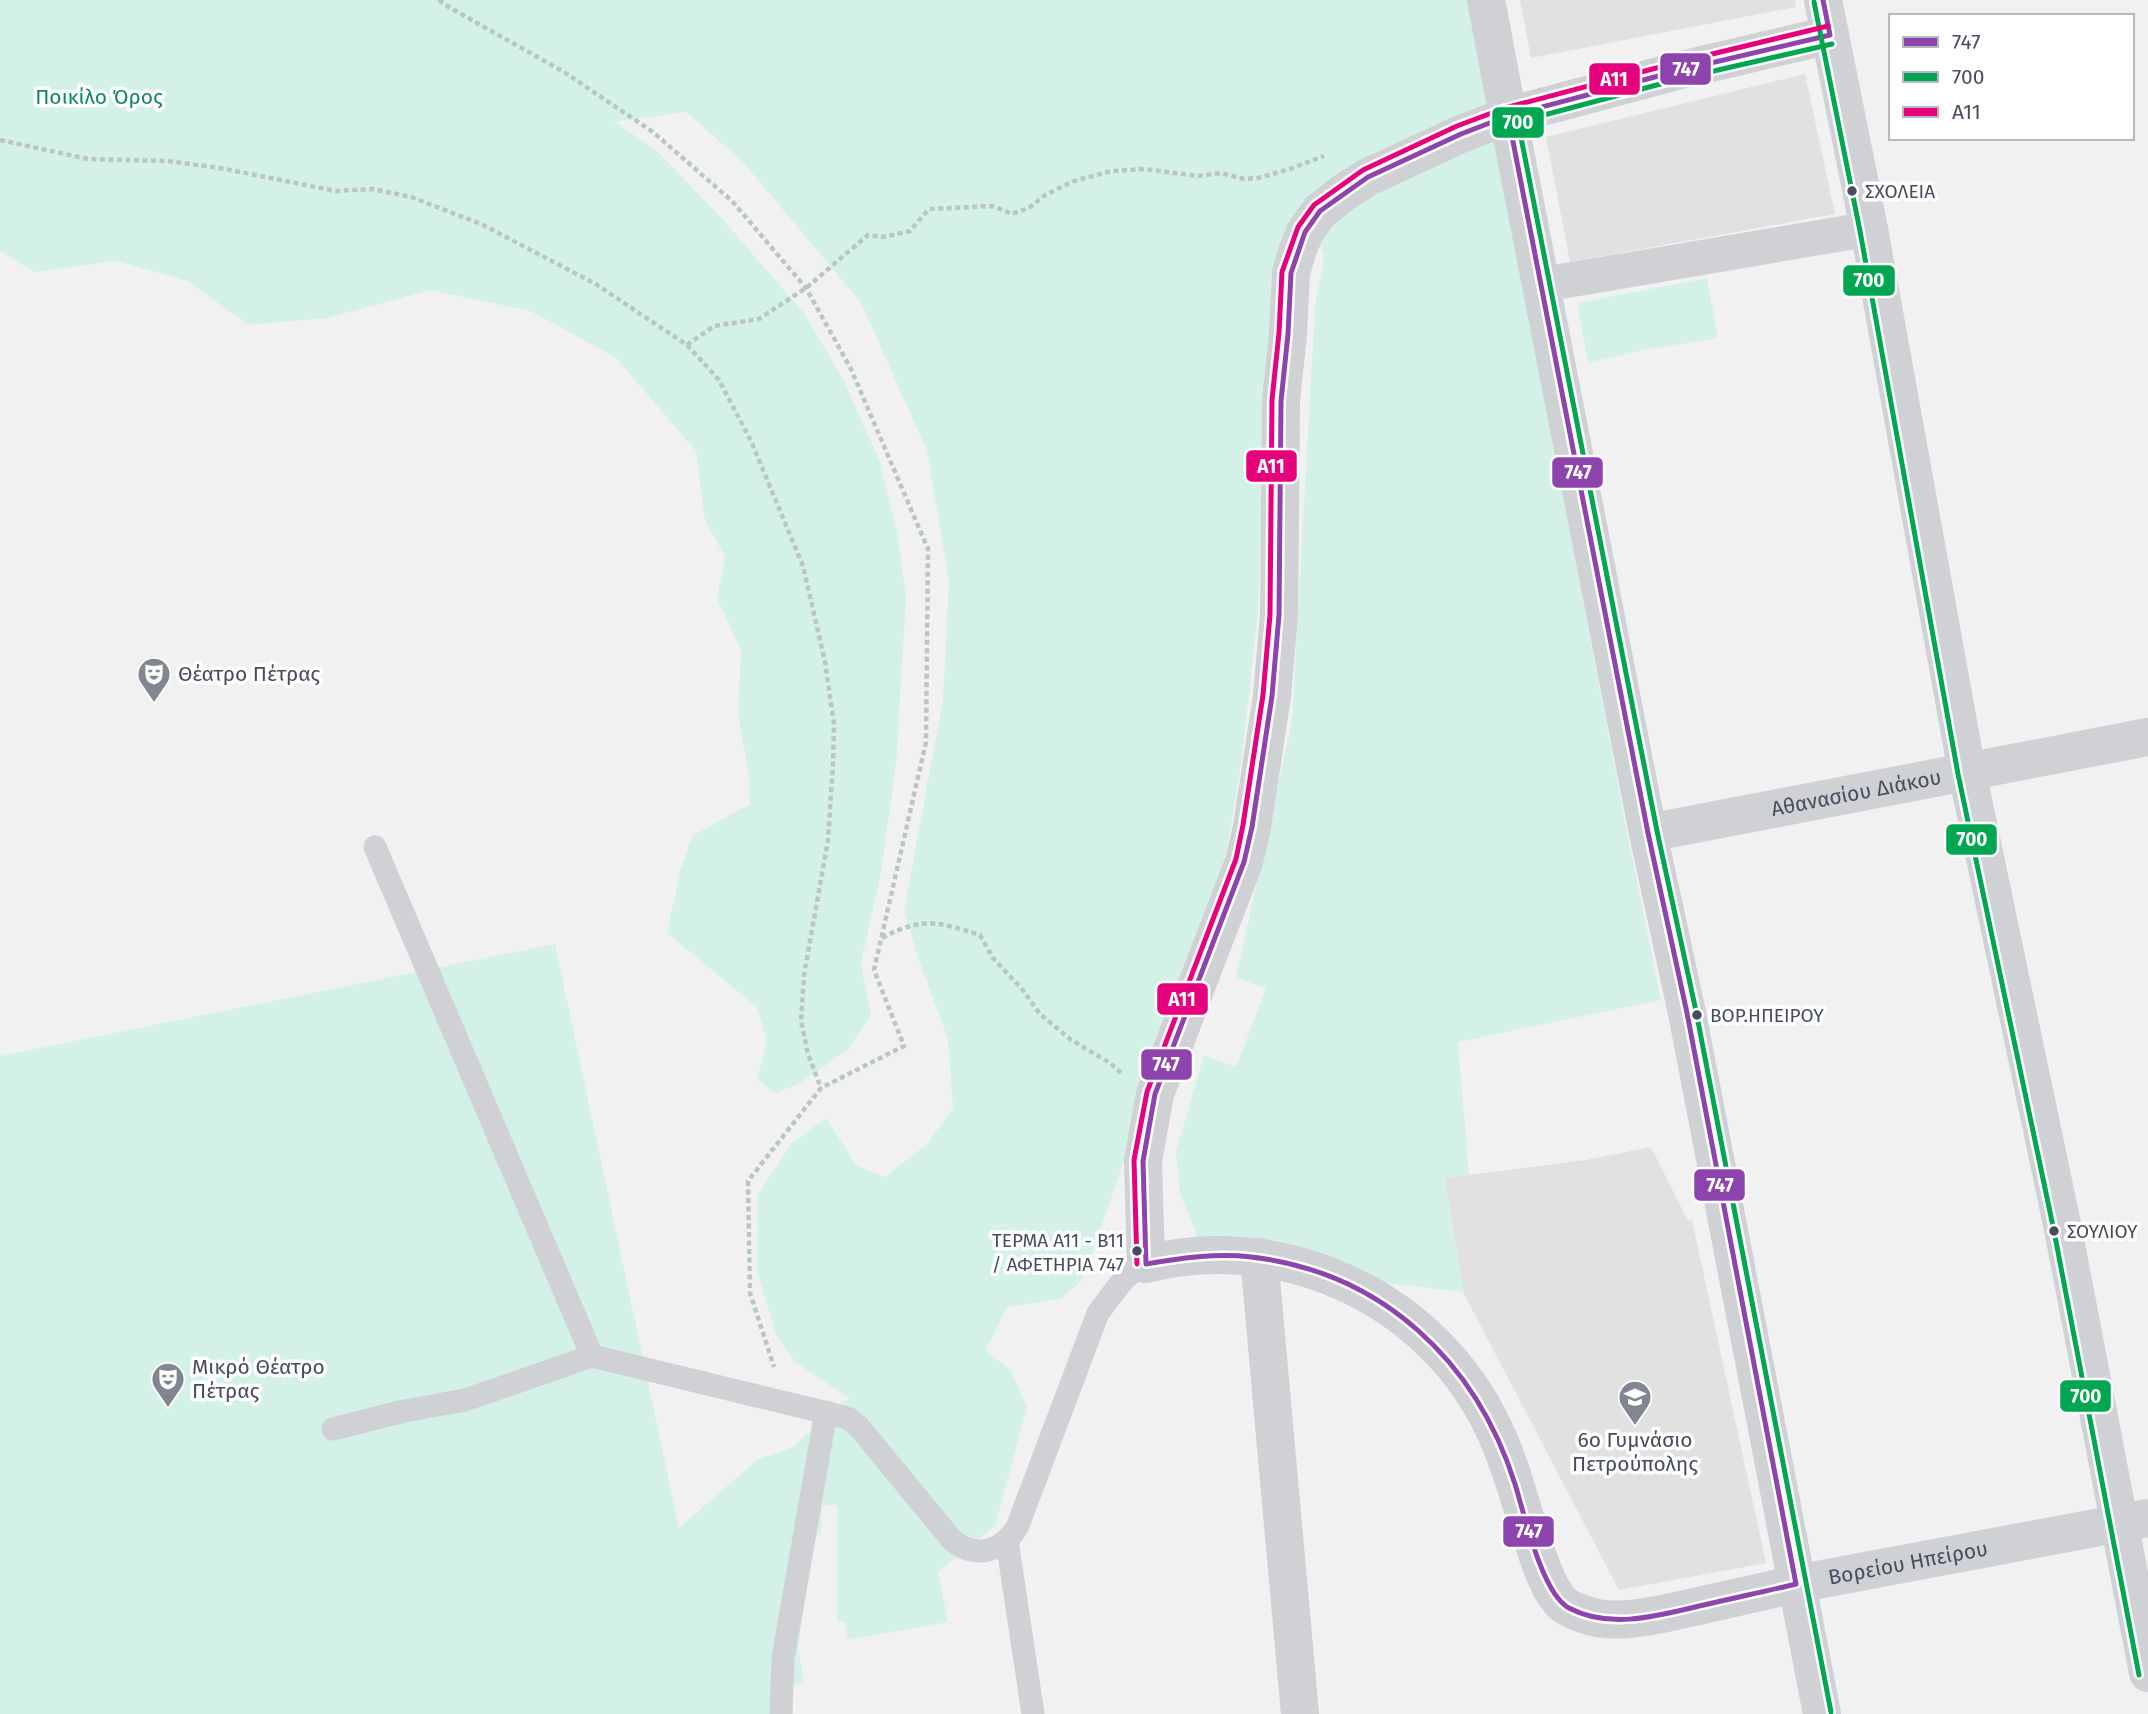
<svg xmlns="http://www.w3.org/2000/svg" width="2148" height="1714" font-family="'Fira Sans',sans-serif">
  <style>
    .education { fill: #e2e1e2 }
    .green { fill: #d4f1e7 }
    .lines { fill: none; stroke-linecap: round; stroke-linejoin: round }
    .path { stroke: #bac6c6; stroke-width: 4.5; stroke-dasharray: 5 3.5; stroke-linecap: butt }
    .service { stroke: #cfd1d4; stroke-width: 23 }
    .pedestrian { stroke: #cfd1d4; stroke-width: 35 }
    .minor { stroke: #cfd1d4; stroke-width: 38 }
    .tertiary { stroke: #cfd1d4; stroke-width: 38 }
    .bus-1-casing { stroke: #fff; stroke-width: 10 }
    .bus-2-casing { stroke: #fff; stroke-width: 10 }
    .bus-3-casing { stroke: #fff; stroke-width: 10 }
    .bus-1 { stroke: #8e44ad; stroke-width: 5 }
    .bus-2 { stroke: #00a651; stroke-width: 5 }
    .bus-3 { stroke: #e5007d; stroke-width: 5 }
    .bus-dot { fill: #474d5e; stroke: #fff; stroke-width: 2.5 }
    .labels { text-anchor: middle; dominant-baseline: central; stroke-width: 7; stroke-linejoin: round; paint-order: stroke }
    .bus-label { font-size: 19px; fill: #474d5e; stroke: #fff; text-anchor: start }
    .park-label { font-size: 21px; fill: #148367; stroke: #fff }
    .poi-label { font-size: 21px; fill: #474d5e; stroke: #fff; text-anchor: start }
    .street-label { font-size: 21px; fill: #474d5e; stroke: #fff }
    .line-badge { stroke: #fff; stroke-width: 2.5 }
    .badge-label { font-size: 19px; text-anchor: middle; font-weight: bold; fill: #fff }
  </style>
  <rect width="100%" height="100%" fill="#f1f1f1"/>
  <!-- education -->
  <g class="education">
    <path d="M1520,0H1795L1796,7L1531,58Z"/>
    <path d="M1805,74L1835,214L1570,262L1546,137Z"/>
    <path d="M1651,1147L1688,1221L1692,1220L1766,1563L1619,1590L1463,1292L1445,1178L1586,1160Z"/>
  </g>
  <!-- green -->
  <g class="green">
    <path d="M0,0H1468L1630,847L1661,1000L1458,1042L1469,1175L1445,1178L1463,1292L1377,1282L1199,1241L1180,1193L1176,1152L1204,1055L1236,1067L1266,988L1236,978L1292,721L1315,308L1324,257L1308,211L1272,273L1258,613L1241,764L1222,879L1083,1279L1061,1299L1007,1307L986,1350L1011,1371L1027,1407L995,1526L938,1572L948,1622L848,1640L845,1621H837V1505L822,1506L821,1535H816L800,1633L798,1649L804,1683L788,1686L793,1714H0V1056L555,944L679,1528L758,1459L791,1448L849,1398L795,1362L776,1335L757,1270L758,1194L792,1143L826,1118L856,1165L885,1177L927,1144L953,1108L948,1039L920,963L904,911L943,699L949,581L927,451L861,303L743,162L686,112L615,122L656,150L717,213L805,314L845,383L879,460L898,537L906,598L896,765L880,878L861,963L871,1015L849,1049L797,1085L775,1093L757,1079L767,1041L757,1007L667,933L680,872L692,836L750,804L749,775L738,715L741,650L717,598L725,557L705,520L696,451L615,357L530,311L431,290L327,318L248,325L188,281L116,261L34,272L0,251Z"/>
    <path d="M1707,278L1718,338L1643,350L1588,363L1577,303Z"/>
  </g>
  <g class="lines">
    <!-- path -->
    <g class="path">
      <path d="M439,0L447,6L564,72L653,132L732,201L806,288L851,369L928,549L926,742L874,970L904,1046L821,1088L748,1181L750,1293L774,1367"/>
      <path d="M0,140L88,159L167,161L220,168L336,191L373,189L411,197L481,224L594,283L687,345L714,326L759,319L806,288L868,235L884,237L910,231L929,209L993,206L1012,214L1029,208L1045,195L1074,181L1112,171L1145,169L1198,176L1221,173L1244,179L1258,178L1290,169L1324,156"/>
      <path d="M687,345L719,380L751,441L803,566L825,662L834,724L833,764L828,840L804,975L801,1021L808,1054L821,1088"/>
      <path d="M882,938C922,916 939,922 980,935L993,958L1022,989L1040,1014L1070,1039L1110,1063L1122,1074"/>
    </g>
    <!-- service -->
    <g class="service">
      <path d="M375,847L592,1356L848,1418L859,1427L952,1540C975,1560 1005,1551 1018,1525L1098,1313L1123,1280L1137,1268L1146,1264"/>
      <path d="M333,1429L404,1411L465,1400L592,1356"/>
      <path d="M1007,1541L1033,1714"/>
      <path d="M781,1714L783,1658L826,1412"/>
    </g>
    <!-- pedestrian -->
    <path class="pedestrian" d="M1540,285L1869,229"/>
    <!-- minor -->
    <g class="minor">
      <path d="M1486,0L1508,116L1461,134L1368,177L1343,193L1320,211L1305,232L1297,252L1291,273L1288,334L1281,401L1279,615L1272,696L1252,827L1244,862L1155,1094L1143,1161L1146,1264C1285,1229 1433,1299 1494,1429C1511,1464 1520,1503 1532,1539C1539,1559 1548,1591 1564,1605C1569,1609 1578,1612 1583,1614C1618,1628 1668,1612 1703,1605C1734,1598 1765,1591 1796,1584"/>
      <path id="s1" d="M1648,833L2148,737"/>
      <path d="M1259,1257L1300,1714"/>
    </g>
    <!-- tertiary -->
    <g class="tertiary">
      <path d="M1823,0L1869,229L1967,772L2063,1229L2148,1673"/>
      <path id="s2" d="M1796,1584L2148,1518"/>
      <path d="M1822,1714L1687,1013L1648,833L1508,116L1681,70L1830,35"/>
    </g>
    <defs>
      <g id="bus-1">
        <path d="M1508,116L1648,833L1687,1013L1796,1584C1767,1591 1738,1597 1708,1604C1664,1614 1612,1631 1569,1608C1542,1594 1524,1513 1515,1484C1476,1361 1382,1272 1251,1257C1216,1253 1181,1258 1146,1264L1143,1161L1155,1094L1244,862L1252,827L1272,696L1279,615L1281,401L1288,334L1291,273L1305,232L1320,211L1368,177L1461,134Z"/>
        <path d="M1508,116L1681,70L1830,35L1823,0"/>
      </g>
      <g id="bus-2">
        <path d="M1814,2L1860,231L1958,774L2054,1231L2139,1675"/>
        <path d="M1831,1712L1696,1011L1657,831L1518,122L1683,78L1832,44"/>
      </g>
      <path id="bus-3" d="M1137,1264L1134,1160L1147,1092L1236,859L1243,825L1263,695L1270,615L1272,400L1279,333L1282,272L1298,227L1314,205L1363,170L1457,126L1505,108L1679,62L1828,26"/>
    </defs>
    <!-- bus-1 casing -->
    <use href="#bus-1" class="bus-1-casing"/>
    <!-- bus-2 casing -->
    <use href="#bus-2" class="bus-2-casing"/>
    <!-- bus-3 casing -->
    <use href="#bus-3" class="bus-3-casing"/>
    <!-- bus-1 -->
    <use href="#bus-1" class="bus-1"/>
    <!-- bus-2 -->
    <use href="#bus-2" class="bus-2"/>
    <!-- bus-3 -->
    <use href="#bus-3" class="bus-3"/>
  </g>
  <!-- icons -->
  <defs>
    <symbol id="theatre-pin" viewBox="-11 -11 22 30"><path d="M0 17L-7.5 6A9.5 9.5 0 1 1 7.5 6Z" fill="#828691" stroke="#fff"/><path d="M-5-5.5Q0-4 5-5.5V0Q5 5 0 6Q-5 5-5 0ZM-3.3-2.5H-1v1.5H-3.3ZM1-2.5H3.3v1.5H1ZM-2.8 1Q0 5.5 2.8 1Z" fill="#fff"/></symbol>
    <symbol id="school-pin" viewBox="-11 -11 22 30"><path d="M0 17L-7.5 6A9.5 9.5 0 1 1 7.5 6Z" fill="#828691" stroke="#fff"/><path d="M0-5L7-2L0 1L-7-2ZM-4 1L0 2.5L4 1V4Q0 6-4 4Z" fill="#fff"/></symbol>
  </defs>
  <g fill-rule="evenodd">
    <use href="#theatre-pin" x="135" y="655" width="38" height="52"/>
    <use href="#theatre-pin" x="149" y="1360" width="38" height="52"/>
    <use href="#school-pin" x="1616" y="1378" width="38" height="52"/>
  </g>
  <!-- markers -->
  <g class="bus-dot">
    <circle cx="1852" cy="191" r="6"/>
    <circle cx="1697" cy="1015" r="6"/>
    <circle cx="2054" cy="1231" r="6"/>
    <circle cx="1137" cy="1251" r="6"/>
  </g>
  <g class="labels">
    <!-- bus labels -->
    <g class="bus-label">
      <text x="1865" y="191">ΣΧΟΛΕΙΑ</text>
      <text x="1710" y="1015">ΒΟΡ.ΗΠΕΙΡΟΥ</text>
      <text x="2067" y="1231">ΣΟΥΛΙΟΥ</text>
      <text x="1124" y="1240" text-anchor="end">ΤΕΡΜΑ Α11 - Β11<tspan x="1124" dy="24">/ ΑΦΕΤΗΡΙΑ 747</tspan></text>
    </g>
    <!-- park labels -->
    <g class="park-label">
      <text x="99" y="97">Ποικίλο Όρος</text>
    </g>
    <!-- poi labels -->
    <g class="poi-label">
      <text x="178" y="674">Θέατρο Πέτρας</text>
      <text x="192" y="1367">Μικρό Θέατρο<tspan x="192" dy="24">Πέτρας</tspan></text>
      <text x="1635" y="1440" text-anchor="middle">6ο Γυμνάσιο<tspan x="1635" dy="24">Πετρούπολης</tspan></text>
    </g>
    <!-- street labels -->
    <g class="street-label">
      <text stroke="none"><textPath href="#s1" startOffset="212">Αθανασίου Διάκου</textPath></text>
      <text stroke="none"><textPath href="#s2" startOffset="114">Βορείου Ηπείρου</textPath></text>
    </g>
  </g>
  <g class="line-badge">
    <rect x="1659" y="52" width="53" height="34" rx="7" fill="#8e44ad"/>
    <rect x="1588" y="62" width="53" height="34" rx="7" fill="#e5007d"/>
    <rect x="1491" y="106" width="54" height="33" rx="7" fill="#00a651"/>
    <rect x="1842" y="264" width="54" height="33" rx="7" fill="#00a651"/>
    <rect x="1245" y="449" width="53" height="34" rx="7" fill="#e5007d"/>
    <rect x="1551" y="456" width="53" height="33" rx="7" fill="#8e44ad"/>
    <rect x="1945" y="823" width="53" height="33" rx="7" fill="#00a651"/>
    <rect x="1156" y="982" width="53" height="34" rx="7" fill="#e5007d"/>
    <rect x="1140" y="1048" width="53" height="33" rx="7" fill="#8e44ad"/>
    <rect x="1693" y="1168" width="53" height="34" rx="7" fill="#8e44ad"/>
    <rect x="2059" y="1379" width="53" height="34" rx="7" fill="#00a651"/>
    <rect x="1502" y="1515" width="53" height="33" rx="7" fill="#8e44ad"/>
  </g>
  <g class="badge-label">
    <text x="1686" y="76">747</text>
    <text x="1614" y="86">Α11</text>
    <text x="1518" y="129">700</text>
    <text x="1869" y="287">700</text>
    <text x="1271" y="473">Α11</text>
    <text x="1578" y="479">747</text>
    <text x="1972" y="846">700</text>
    <text x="1182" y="1006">Α11</text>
    <text x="1166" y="1071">747</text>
    <text x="1720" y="1192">747</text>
    <text x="2086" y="1403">700</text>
    <text x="1529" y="1538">747</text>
  </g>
  <!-- legend -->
  <rect x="1889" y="14" width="245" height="126" fill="#ffffff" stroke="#b5b8bf" stroke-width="2"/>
  <rect x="1903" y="37" width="35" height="10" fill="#8e44ad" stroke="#b5b8bf" stroke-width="2"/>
  <text x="1952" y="49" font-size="21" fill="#474d5e">747</text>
  <rect x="1903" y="72" width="35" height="10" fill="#00a651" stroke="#b5b8bf" stroke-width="2"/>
  <text x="1952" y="84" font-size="21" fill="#474d5e">700</text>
  <rect x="1903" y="107" width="35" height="10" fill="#e5007d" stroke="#b5b8bf" stroke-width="2"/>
  <text x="1952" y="119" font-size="21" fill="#474d5e">Α11</text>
</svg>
